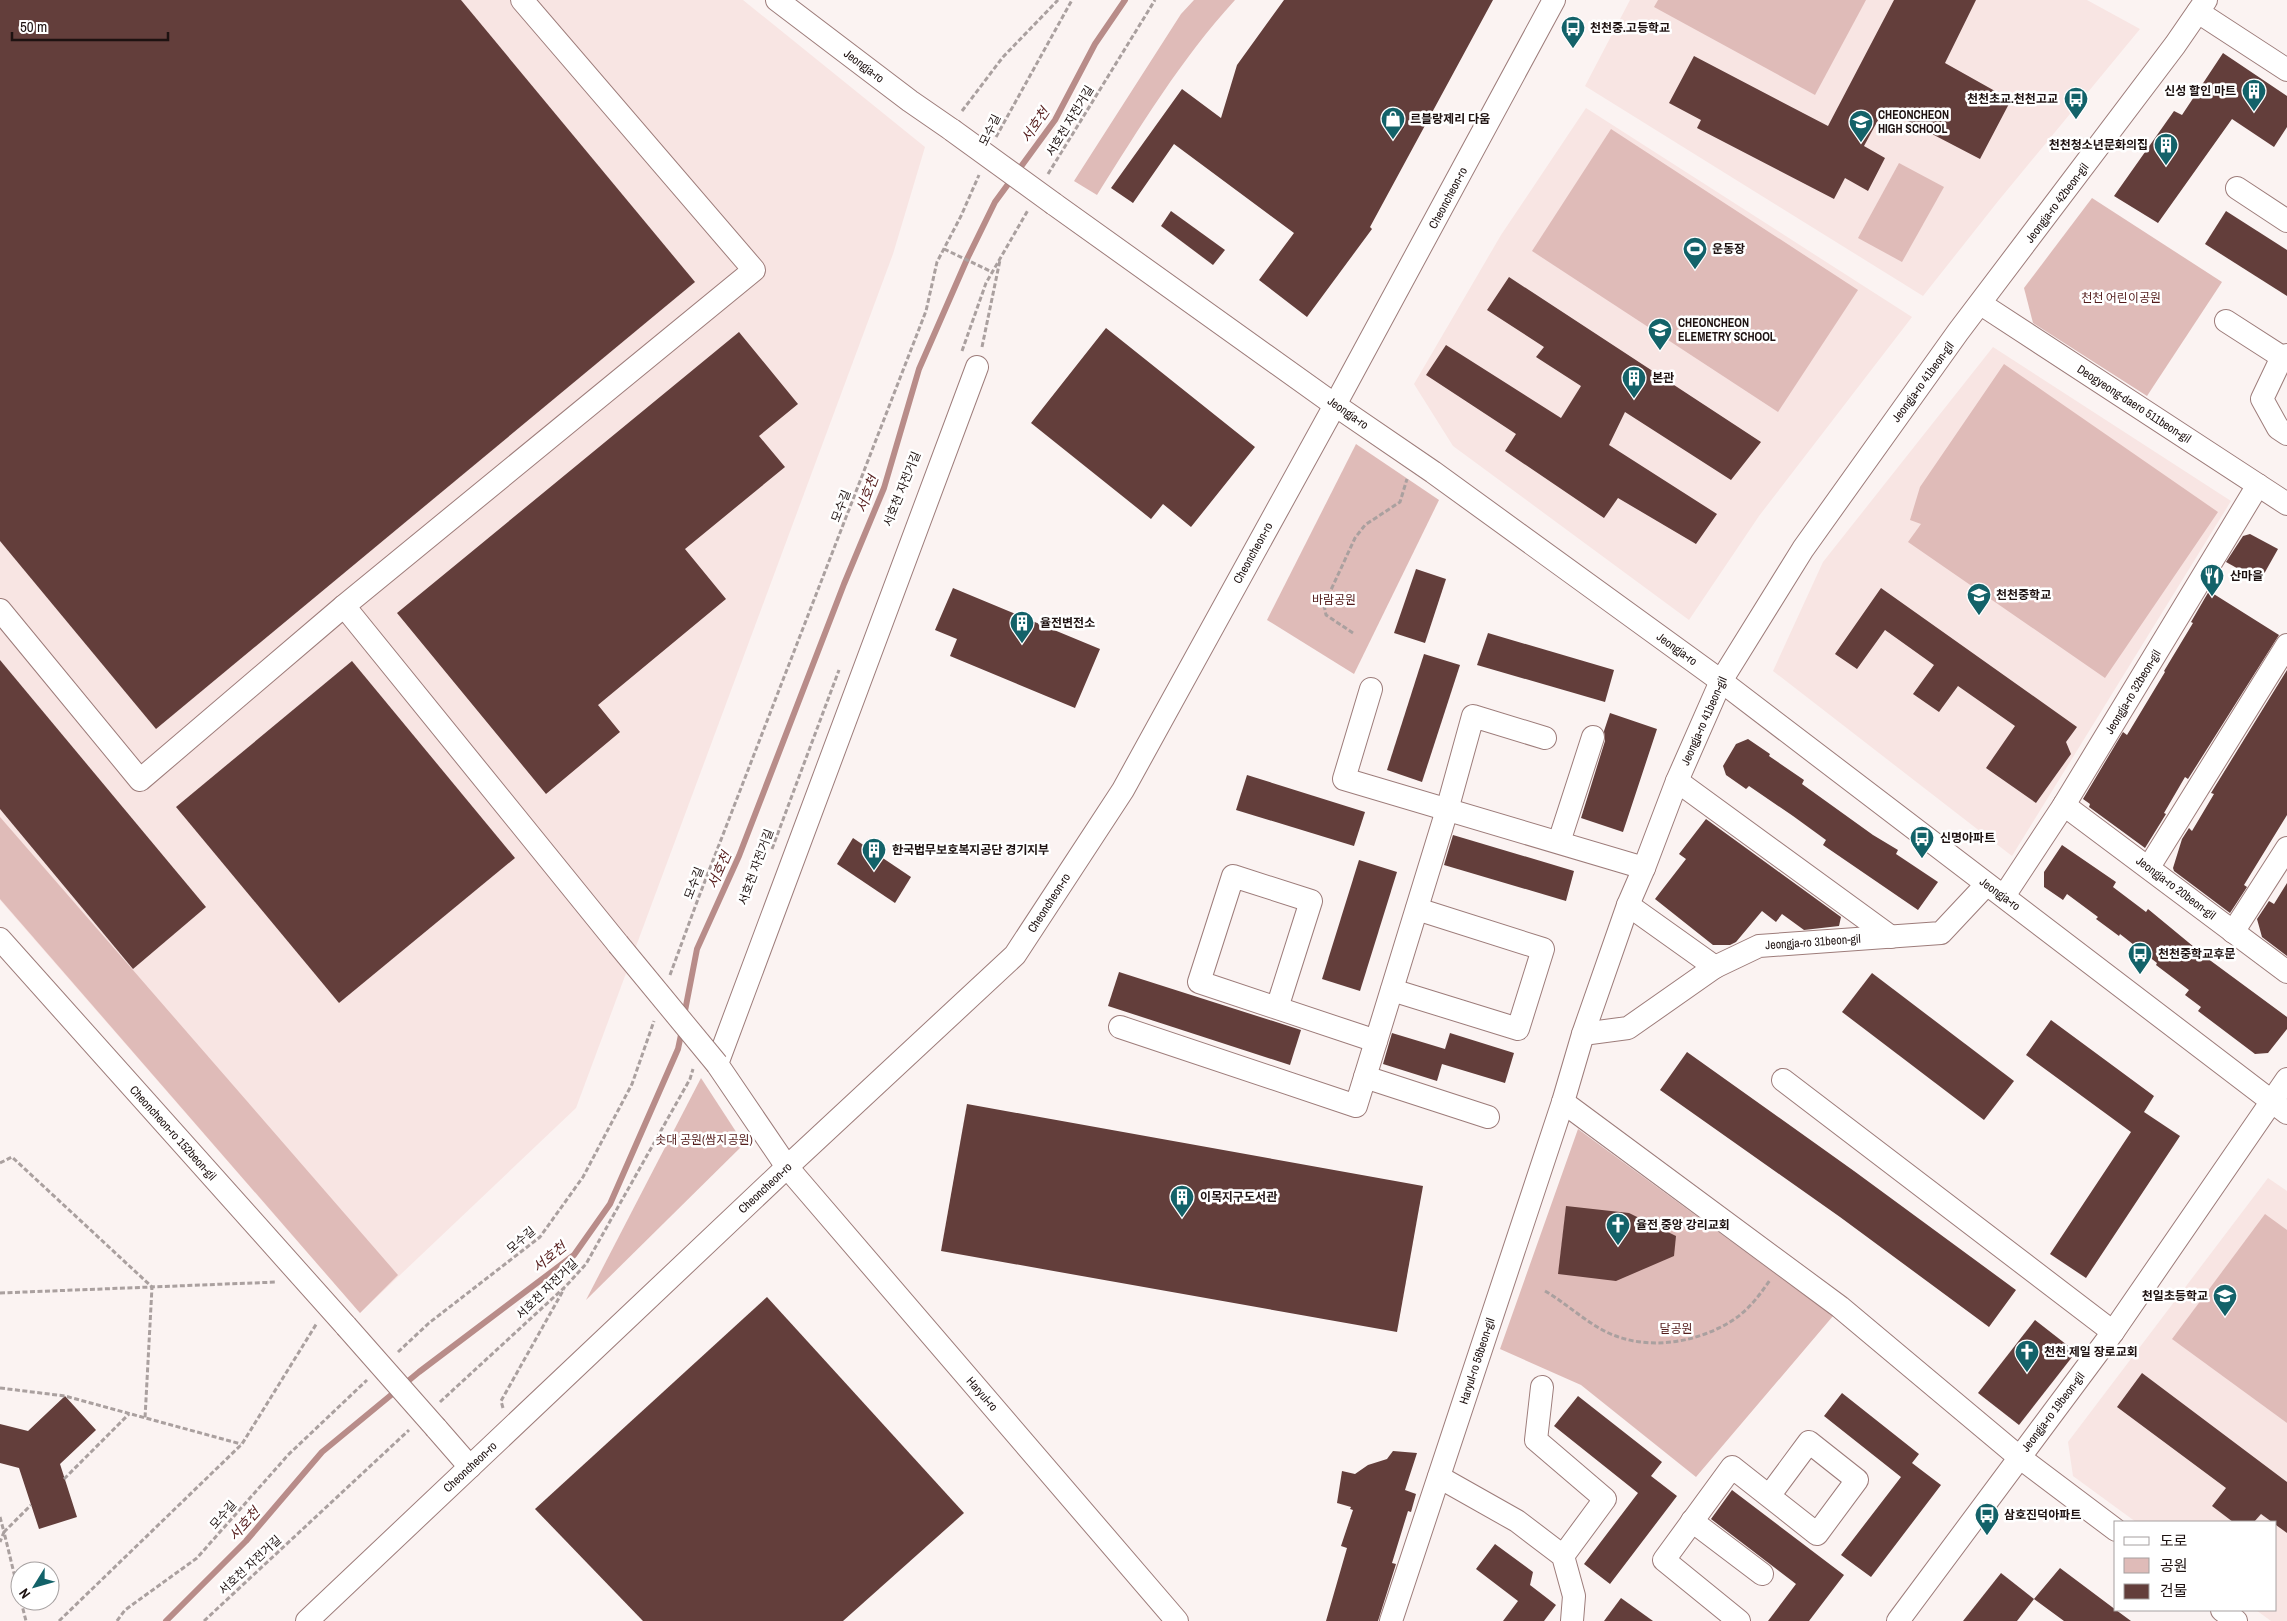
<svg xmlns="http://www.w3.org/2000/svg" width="2287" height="1621" font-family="'Archivo Narrow','Noto Sans KR',sans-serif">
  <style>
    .built { fill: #f8e5e3 }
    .green { fill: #dfbbb8 }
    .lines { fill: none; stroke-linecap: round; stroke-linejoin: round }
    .stream { stroke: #b88c89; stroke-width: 6 }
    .building { fill: #633e3b }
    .minor-casing { stroke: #9d7c7a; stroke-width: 24 }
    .path { stroke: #aaa09f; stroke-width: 3; stroke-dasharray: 5 2.5; stroke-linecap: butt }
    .minor { stroke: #fff; stroke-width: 22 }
    .minor-bridge-casing { stroke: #9d7c7a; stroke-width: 24; stroke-linecap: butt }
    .minor-bridge { stroke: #fff; stroke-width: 22 }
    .labels { text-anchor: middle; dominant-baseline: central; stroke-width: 5; stroke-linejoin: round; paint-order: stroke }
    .poi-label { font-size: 12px; font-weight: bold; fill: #1e1211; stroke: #fff; text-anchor: start }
    .street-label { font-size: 12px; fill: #1e1211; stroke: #fff }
    .park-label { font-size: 12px; fill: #531c1b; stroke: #fff }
    .water-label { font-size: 14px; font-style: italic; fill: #592120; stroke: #fff }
  </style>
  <rect width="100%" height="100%" fill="#fbf3f2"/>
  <!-- built -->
  <g class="built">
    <path d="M0,0H743L925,147L893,254L576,1108L360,1313L0,900Z"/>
    <path d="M1630,0H2087L2140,29L1999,200L1923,296L1585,86Z"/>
    <path d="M1586,108L1912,317L1759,516L1689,620L1453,446L1414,384L1501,235Z"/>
    <path d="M1993,347L2231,501L2012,856L1773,671L1823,562Z"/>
    <path d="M2268,1178L2287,1191V1621H2271L2256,1610H2276V1522H2136L2073,1476L2068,1442Z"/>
  </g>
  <!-- green -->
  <g class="green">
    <path d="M1194,0H1235C1181,59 1140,127 1097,195L1074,181L1181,14Z"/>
    <path d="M1658,0H1866L1815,95L1654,7Z"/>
    <path d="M1611,129L1858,290L1778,412L1532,251Z"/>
    <path d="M1899,163L1944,187L1902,262L1858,238Z"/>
    <path d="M2092,198L2222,282L2147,396L2033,323L2024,288Z"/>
    <path d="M2004,364L2218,512L2105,678L1908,542L1921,524L1910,520L1920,487Z"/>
    <path d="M1356,444L1439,500L1354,674L1267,620Z"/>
    <path d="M0,817L398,1275L360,1313L0,899Z"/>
    <path d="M701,1078L744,1144L586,1300Z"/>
    <path d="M1578,1129L1833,1316L1696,1477L1581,1385L1500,1349Z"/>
    <path d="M2265,1214L2287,1230V1423L2172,1339Z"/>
  </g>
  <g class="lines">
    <!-- stream -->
    <g class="stream">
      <path d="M684,1016L697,949L739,856L844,584L884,488L919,369L968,257L995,202L1055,120L1095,44L1125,0"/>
      <path d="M166,1621L246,1541L322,1452L419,1372L574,1255L610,1204L678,1049L682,1030"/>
    </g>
  </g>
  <!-- building -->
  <g class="building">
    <path d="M0,0H461L695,282L156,729L0,541Z"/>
    <path d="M1284,0H1493L1370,227L1372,229L1307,317L1259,280L1294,233L1174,144L1133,203L1111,188L1182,89L1221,118L1237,65Z"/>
    <path d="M1894,0H1976L1945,63L2011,100L1980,159L1884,109L1864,146L1885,158L1868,191L1845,178L1834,199L1697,128L1701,120L1669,103L1694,56L1828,126Z"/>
    <path d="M2223,53L2287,96V127L2274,147L2232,119L2158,223L2114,196L2174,111L2182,115Z"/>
    <path d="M1171,211L1225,250L1213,265L1161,226Z"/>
    <path d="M2226,211L2287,250V296L2205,244Z"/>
    <path d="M1509,277L1761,442L1731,480L1625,412L1609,445L1717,514L1696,544L1618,498L1604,518L1505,451L1516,434L1426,375L1446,345L1561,418L1581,386L1536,357L1544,347L1487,310Z"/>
    <path d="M1106,328L1255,447L1191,527L1163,504L1151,519L1031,423Z"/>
    <path d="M739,332L798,404L759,436L785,467L685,549L726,599L598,705L620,732L546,794L397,613Z"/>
    <path d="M2250,534L2278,549L2260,581L2226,562L2243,536Z"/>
    <path d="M1416,569L1446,579L1425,643L1394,633Z"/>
    <path d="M953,588L1100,649L1075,708L950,656L957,639L935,630Z"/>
    <path d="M1881,588L2077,727L2066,742L2071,754L2036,803L1986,768L2015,726L1958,686L1939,712L1913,694L1934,665L1885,630L1857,669L1835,654Z"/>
    <path d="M2209,591L2279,635L2188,779L2185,777L2164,813L2166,814L2145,848L2089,807L2090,804L2083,799L2123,732L2127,735L2165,672L2164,671L2193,623L2191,622Z"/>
    <path d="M1488,633L1614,670L1605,702L1477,665Z"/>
    <path d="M1424,654L1460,665L1422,782L1387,770Z"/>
    <path d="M0,660L206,907L133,969L0,809Z"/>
    <path d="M352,661L515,858L339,1003L176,807Z"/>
    <path d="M2287,670V815L2244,885L2247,887L2230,913L2174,871L2173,868L2182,839L2189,828L2192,831L2214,794L2211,793Z"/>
    <path d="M1610,713L1657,729L1623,832L1581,818L1605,741L1604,731Z"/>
    <path d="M1748,739L1770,754L1769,756L1804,780L1802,784L1873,835L1898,850L1896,854L1938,882L1918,910L1823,845L1826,840L1793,816L1749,786L1746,789L1726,775L1723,766L1736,744Z"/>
    <path d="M1247,775L1365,812L1354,846L1236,810Z"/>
    <path d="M1706,819L1841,917L1839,926L1804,930L1782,914L1776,922L1762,911L1736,942L1730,945H1713L1655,899L1686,859L1679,854Z"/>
    <path d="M1453,835L1574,871L1566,901L1444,865Z"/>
    <path d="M853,838L911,877L895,903L837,864Z"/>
    <path d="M2062,845L2116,882L2113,887L2146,912L2148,909L2211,961L2287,1017V1029L2268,1053L2255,1054L2198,1011L2201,1007L2185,995L2189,990L2156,965L2157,963L2120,934L2119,936L2096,919L2098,917L2067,894L2063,900L2044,887V872Z"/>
    <path d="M1359,860L1397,872L1360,991L1322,979Z"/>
    <path d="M2287,883V956L2262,937L2257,919L2269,901L2274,904Z"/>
    <path d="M1119,972L1301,1030L1290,1065L1108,1006Z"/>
    <path d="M1872,973L2014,1081L1984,1120L1842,1012Z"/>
    <path d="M2051,1020L2154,1096L2144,1112L2180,1136L2086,1278L2050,1254L2131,1132L2026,1055Z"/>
    <path d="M1392,1033L1445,1049L1450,1033L1514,1053L1505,1083L1442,1064L1437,1081L1383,1064Z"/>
    <path d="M1687,1052L1854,1171L2016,1290L1989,1327L1840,1217L1660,1090Z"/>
    <path d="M967,1104L1423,1186L1397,1332L941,1251Z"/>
    <path d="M1566,1206L1629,1213L1676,1236L1674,1256L1616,1281L1558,1274Z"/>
    <path d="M767,1297L964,1513L843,1621H643L535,1509Z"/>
    <path d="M2035,1320L2076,1352L2019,1425L1978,1393Z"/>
    <path d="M2142,1373L2287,1482V1533L2276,1525V1522H2272L2261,1514L2254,1522H2233L2212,1506L2226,1488L2117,1407Z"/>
    <path d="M1842,1393L1919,1454L1912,1463L1941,1485L1871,1577L1841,1555L1901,1477L1824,1416Z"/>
    <path d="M65,1396L96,1430L60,1464L77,1517L39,1529L19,1468L0,1463V1424L28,1431Z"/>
    <path d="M1578,1396L1662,1462L1651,1476L1677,1496L1610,1584L1584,1564L1638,1493L1554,1426Z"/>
    <path d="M1393,1451L1417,1453L1405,1490L1416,1494L1411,1512L1408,1511L1392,1563L1396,1564L1378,1621H1326L1347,1548L1341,1546L1353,1510L1350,1509L1351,1507L1337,1503L1342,1471L1355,1474L1368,1465L1387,1459Z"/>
    <path d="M1732,1490L1844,1575L1809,1621H1768L1796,1584L1711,1519Z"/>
    <path d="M1495,1544L1533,1572L1530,1585L1556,1605L1544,1621H1503L1518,1601L1476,1569Z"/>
    <path d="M2060,1568L2116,1610L2131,1621H2064L2034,1599Z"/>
    <path d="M2001,1573L2034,1599L2017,1621H1963Z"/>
    <path d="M1621,1598L1653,1621H1604Z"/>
  </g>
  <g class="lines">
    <defs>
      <g id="minor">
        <path d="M777,0L910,101L952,130"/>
        <path d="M2198,12L2287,70"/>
        <path d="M2237,188L2287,221"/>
        <path d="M1054,204L1335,405L1433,472L1721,681L2287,1113"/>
        <path d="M1981,304L2287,504"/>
        <path d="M2226,321L2282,357"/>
        <path d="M2287,355L2282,357L2262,399L2278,428L2287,434"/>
        <path d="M977,367L717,1064L787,1167L1177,1621"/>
        <path d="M344,606L754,270L522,0"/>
        <path d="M0,610L140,780L344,606L618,944"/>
        <path d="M1371,689L1344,779L1644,868"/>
        <path d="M1677,781L1891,937"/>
        <path d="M2064,805L2287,972"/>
        <path d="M1559,842L1593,737"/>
        <path d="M2149,867L2287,645"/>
        <path d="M2004,896L2064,805L2258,485"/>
        <path d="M1628,905L1715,967"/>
        <path d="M2233,932L2287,848"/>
        <path d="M0,939L346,1326"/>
        <path d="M1392,990L1518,1029L1543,949L1417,909"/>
        <path d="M1277,1008L1311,901L1233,876L1199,982L1376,1041"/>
        <path d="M1120,1027L1356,1106L1365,1077"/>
        <path d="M1583,1034L1628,1028L1715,967L1759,946L1941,933L1986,885"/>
        <path d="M1783,1080L2113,1332"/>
        <path d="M1563,1102L1840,1307L2019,1457L2116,1530"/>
        <path d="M1488,1117L1365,1077L1447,810L1473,716L1545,738"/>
        <path d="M1542,1387L1536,1440L1605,1499L1563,1556"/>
        <path d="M436,1428L470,1467"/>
        <path d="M1439,1477L1517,1521L1563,1556L1574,1596L1572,1621"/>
        <path d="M1692,1521L1762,1574"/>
        <path d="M2222,1610L2236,1621"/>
        <path d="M307,1621L787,1167L1015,955L1123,790L1335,405L1554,0"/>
        <path d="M1391,1621L1563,1102L1583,1034L1628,905L1644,868L1677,781L1721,681L1803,549L1958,332L2175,45L2206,0"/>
        <path d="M1739,1621L1664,1560L1732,1467L1817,1534L1857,1480L1809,1442L1769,1496"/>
        <path d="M1898,1621L2113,1332L2287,1079"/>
      </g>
    </defs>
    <!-- minor casing -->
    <use href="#minor" class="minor-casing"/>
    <!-- path -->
    <g class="path">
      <path d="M962,111L1003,57L1058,0"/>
      <path d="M996,137L1072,0"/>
      <path d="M1048,174L1155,0"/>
      <path d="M944,249L992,272"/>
      <path d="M982,347L1000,260"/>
      <path d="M962,351L986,283L1028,210"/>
      <path d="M1353,633L1326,615L1324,605L1355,538L1365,525L1400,502L1407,479"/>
      <path d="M772,849L839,670"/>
      <path d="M670,975L698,899L926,311L937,262L961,216L979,175"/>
      <path d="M0,1163L12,1157L152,1287L145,1418"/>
      <path d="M1545,1291C1564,1302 1580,1317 1599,1328C1639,1352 1692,1345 1730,1322C1747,1312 1759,1296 1770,1280"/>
      <path d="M0,1293L277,1282"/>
      <path d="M398,1352L429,1323L540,1237L583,1177L632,1084L654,1021"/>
      <path d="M0,1388L65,1396L241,1444"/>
      <path d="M440,1402L566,1286L586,1264L690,1079L693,1069"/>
      <path d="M503,1408L501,1401L564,1289"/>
      <path d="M64,1479L129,1414"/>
      <path d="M0,1517L4,1532L0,1542"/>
      <path d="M20,1598L4,1532L31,1505"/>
      <path d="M21,1601L26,1621"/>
      <path d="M59,1621L242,1444L317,1323"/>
      <path d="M117,1621L125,1610L197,1558L288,1455L367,1380"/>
      <path d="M204,1621L409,1430"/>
    </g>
    <!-- minor -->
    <use href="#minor" class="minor"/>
    <defs>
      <g id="minor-bridge">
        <path d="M952,130L1054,204"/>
        <path d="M618,944L717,1064"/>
        <path d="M346,1326L436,1428"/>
      </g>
    </defs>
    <!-- minor-bridge casing -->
    <use href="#minor-bridge" class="minor-bridge-casing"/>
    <!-- minor-bridge -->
    <use href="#minor-bridge" class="minor-bridge"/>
  </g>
  <!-- icons -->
  <defs>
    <symbol id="bus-pin" viewBox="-11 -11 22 30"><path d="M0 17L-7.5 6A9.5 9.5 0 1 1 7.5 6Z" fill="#136269" stroke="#fff"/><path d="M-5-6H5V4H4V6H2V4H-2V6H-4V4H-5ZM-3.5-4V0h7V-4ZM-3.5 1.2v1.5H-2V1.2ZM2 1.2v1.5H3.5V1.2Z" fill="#fff"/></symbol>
    <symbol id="building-pin" viewBox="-11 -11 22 30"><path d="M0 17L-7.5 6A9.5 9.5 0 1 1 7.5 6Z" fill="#136269" stroke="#fff"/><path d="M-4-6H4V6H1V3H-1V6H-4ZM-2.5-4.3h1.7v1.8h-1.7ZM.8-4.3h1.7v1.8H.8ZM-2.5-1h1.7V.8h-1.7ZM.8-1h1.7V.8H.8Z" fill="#fff"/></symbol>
    <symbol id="shop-pin" viewBox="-11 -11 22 30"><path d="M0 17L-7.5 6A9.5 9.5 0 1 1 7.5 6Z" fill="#136269" stroke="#fff"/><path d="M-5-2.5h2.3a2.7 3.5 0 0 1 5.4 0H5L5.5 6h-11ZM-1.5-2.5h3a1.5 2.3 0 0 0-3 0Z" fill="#fff"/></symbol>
    <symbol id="school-pin" viewBox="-11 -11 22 30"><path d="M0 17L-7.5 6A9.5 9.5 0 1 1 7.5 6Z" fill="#136269" stroke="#fff"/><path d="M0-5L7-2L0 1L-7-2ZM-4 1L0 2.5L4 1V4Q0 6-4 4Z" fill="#fff"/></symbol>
    <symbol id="stadium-pin" viewBox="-11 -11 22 30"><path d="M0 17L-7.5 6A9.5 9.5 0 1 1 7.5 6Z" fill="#136269" stroke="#fff"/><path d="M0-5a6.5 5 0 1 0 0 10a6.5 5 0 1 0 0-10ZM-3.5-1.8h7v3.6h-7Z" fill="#fff"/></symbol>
    <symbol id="restaurant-pin" viewBox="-11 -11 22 30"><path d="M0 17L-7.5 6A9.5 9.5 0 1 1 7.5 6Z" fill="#136269" stroke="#fff"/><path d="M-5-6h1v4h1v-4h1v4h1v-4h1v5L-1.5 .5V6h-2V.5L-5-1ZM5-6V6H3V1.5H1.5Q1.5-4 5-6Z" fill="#fff"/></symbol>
    <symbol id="church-pin" viewBox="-11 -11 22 30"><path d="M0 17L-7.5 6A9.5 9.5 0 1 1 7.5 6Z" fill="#136269" stroke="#fff"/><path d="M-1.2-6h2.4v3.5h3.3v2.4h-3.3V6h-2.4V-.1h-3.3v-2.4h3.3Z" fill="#fff"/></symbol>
  </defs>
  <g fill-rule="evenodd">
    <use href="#bus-pin" x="1559" y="14" width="28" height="38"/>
    <use href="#building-pin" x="2240" y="77" width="28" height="38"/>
    <use href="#bus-pin" x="2062" y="85" width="28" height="38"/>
    <use href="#shop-pin" x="1379" y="105" width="28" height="38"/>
    <use href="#school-pin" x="1847" y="108" width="28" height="38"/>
    <use href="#building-pin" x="2152" y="131" width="28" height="38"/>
    <use href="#stadium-pin" x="1681" y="235" width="28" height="38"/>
    <use href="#school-pin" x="1646" y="316" width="28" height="38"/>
    <use href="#building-pin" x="1620" y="364" width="28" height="38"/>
    <use href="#restaurant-pin" x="2198" y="562" width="28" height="38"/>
    <use href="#school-pin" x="1965" y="581" width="28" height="38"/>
    <use href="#building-pin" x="1008" y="609" width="28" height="38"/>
    <use href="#bus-pin" x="1908" y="824" width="28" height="38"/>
    <use href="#building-pin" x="860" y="836" width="28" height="38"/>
    <use href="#bus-pin" x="2126" y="940" width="28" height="38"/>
    <use href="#building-pin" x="1168" y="1183" width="28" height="38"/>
    <use href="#church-pin" x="1604" y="1211" width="28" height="38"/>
    <use href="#school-pin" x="2211" y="1282" width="28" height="38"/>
    <use href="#church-pin" x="2013" y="1338" width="28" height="38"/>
    <use href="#bus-pin" x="1973" y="1501" width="28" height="38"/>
  </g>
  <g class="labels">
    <!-- poi labels -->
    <g class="poi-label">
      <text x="1590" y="28">천천중.고등학교</text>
      <text x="2236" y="91" text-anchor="end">신성 할인 마트</text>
      <text x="2058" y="99" text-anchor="end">천천초교.천천고교</text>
      <text x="1878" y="115">CHEONCHEON<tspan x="1878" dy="14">HIGH SCHOOL</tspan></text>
      <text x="1410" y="119">르블랑제리 다움</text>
      <text x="2148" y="145" text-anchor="end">천천청소년문화의집</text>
      <text x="1712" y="249">운동장</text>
      <text x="1678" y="323">CHEONCHEON<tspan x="1678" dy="14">ELEMETRY SCHOOL</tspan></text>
      <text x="1652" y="378">본관</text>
      <text x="2230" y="576">산마을</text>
      <text x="1996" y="595">천천중학교</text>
      <text x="1040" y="623">율전변전소</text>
      <text x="1940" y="838">신명아파트</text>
      <text x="892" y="850">한국법무보호복지공단 경기지부</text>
      <text x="2158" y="954">천천중학교후문</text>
      <text x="1200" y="1197">이목지구도서관</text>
      <text x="1636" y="1225">율전 중앙 강리교회</text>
      <text x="2208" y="1296" text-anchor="end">천일초등학교</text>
      <text x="2044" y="1352">천천 제일 장로교회</text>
      <text x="2004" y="1515">삼호진덕아파트</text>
    </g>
    <!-- street labels -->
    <g class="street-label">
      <text transform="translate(864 66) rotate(37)">Jeongja-ro</text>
      <text transform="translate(1070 121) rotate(-59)">서호천 자전거길</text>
      <text transform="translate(990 130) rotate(-64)">모수길</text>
      <text transform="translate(1448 198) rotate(-62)">Cheoncheon-ro</text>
      <text transform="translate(2057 203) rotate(-53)">Jeongja-ro 42beon-gil</text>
      <text transform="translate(1923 382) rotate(-54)">Jeongja-ro 41beon-gil</text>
      <text transform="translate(2134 404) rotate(33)">Deogyeong-daero 511beon-gil</text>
      <text transform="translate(1348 413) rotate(35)">Jeongja-ro</text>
      <text transform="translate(902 489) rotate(-68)">서호천 자전거길</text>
      <text transform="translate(841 506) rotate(-69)">모수길</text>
      <text transform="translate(1253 553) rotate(-61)">Cheoncheon-ro</text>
      <text transform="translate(1677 649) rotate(36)">Jeongja-ro</text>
      <text transform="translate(2133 692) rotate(-59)">Jeongja-ro 32beon-gil</text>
      <text transform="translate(1704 721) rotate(-66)">Jeongja-ro 41beon-gil</text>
      <text transform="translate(756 867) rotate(-70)">서호천 자전거길</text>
      <text transform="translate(694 883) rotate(-69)">모수길</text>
      <text transform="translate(2176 888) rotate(37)">Jeongja-ro 20beon-gil</text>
      <text transform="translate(2000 894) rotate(36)">Jeongja-ro</text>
      <text transform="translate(1049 903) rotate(-57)">Cheoncheon-ro</text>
      <text transform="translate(1813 942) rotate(-4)">Jeongja-ro 31beon-gil</text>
      <text transform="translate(173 1133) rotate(48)">Cheoncheon-ro 152beon-gil</text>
      <text transform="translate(765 1188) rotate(-43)">Cheoncheon-ro</text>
      <text transform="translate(521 1240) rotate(-40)">모수길</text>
      <text transform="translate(547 1289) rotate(-44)">서호천 자전거길</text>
      <text transform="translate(1477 1361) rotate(-72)">Haryul-ro 56beon-gil</text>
      <text transform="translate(982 1394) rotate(49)">Haryul-ro</text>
      <text transform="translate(2053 1412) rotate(-53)">Jeongja-ro 19beon-gil</text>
      <text transform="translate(470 1467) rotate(-43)">Cheoncheon-ro</text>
      <text transform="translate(223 1515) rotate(-49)">모수길</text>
      <text transform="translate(250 1565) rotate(-43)">서호천 자전거길</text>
    </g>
    <!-- park labels -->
    <g class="park-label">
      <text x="2121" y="298">천천 어린이공원</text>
      <text x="1334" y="600">바람공원</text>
      <text x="704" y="1140">솟대 공원(쌈지공원)</text>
      <text x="1676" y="1329">달공원</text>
    </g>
    <!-- water labels -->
    <g class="water-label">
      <text transform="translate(1035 125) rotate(-56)">서호천</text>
      <text transform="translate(867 494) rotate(-70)">서호천</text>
      <text transform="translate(719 870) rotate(-66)">서호천</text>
      <text transform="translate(549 1257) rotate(-39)">서호천</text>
      <text transform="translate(244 1524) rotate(-48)">서호천</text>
    </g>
  </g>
  <!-- legend -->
  <rect x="2114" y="1521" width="162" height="90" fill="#ffffff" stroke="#a5a0a0"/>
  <rect x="2124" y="1537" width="25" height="8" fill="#ffffff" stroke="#a5a0a0"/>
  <text x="2160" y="1546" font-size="15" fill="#1e1211">도로</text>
  <rect x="2124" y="1558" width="25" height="15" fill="#dfbbb8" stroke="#a5a0a0"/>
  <text x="2160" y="1571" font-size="15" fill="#1e1211">공원</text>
  <rect x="2124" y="1584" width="25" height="15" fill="#633e3b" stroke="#a5a0a0"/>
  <text x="2160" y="1596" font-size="15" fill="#1e1211">건물</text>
  <!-- north arrow -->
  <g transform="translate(35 1586) rotate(233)"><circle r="24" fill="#ffffff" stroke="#a5a0a0"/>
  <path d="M0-4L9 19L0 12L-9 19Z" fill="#136269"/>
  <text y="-8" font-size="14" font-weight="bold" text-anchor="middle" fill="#1e1211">N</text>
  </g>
  <!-- scale -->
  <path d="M12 32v8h156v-8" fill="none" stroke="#1e1211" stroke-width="2.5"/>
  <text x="20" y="32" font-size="15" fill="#1e1211" stroke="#ffffff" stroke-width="4" paint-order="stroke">50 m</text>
</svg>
